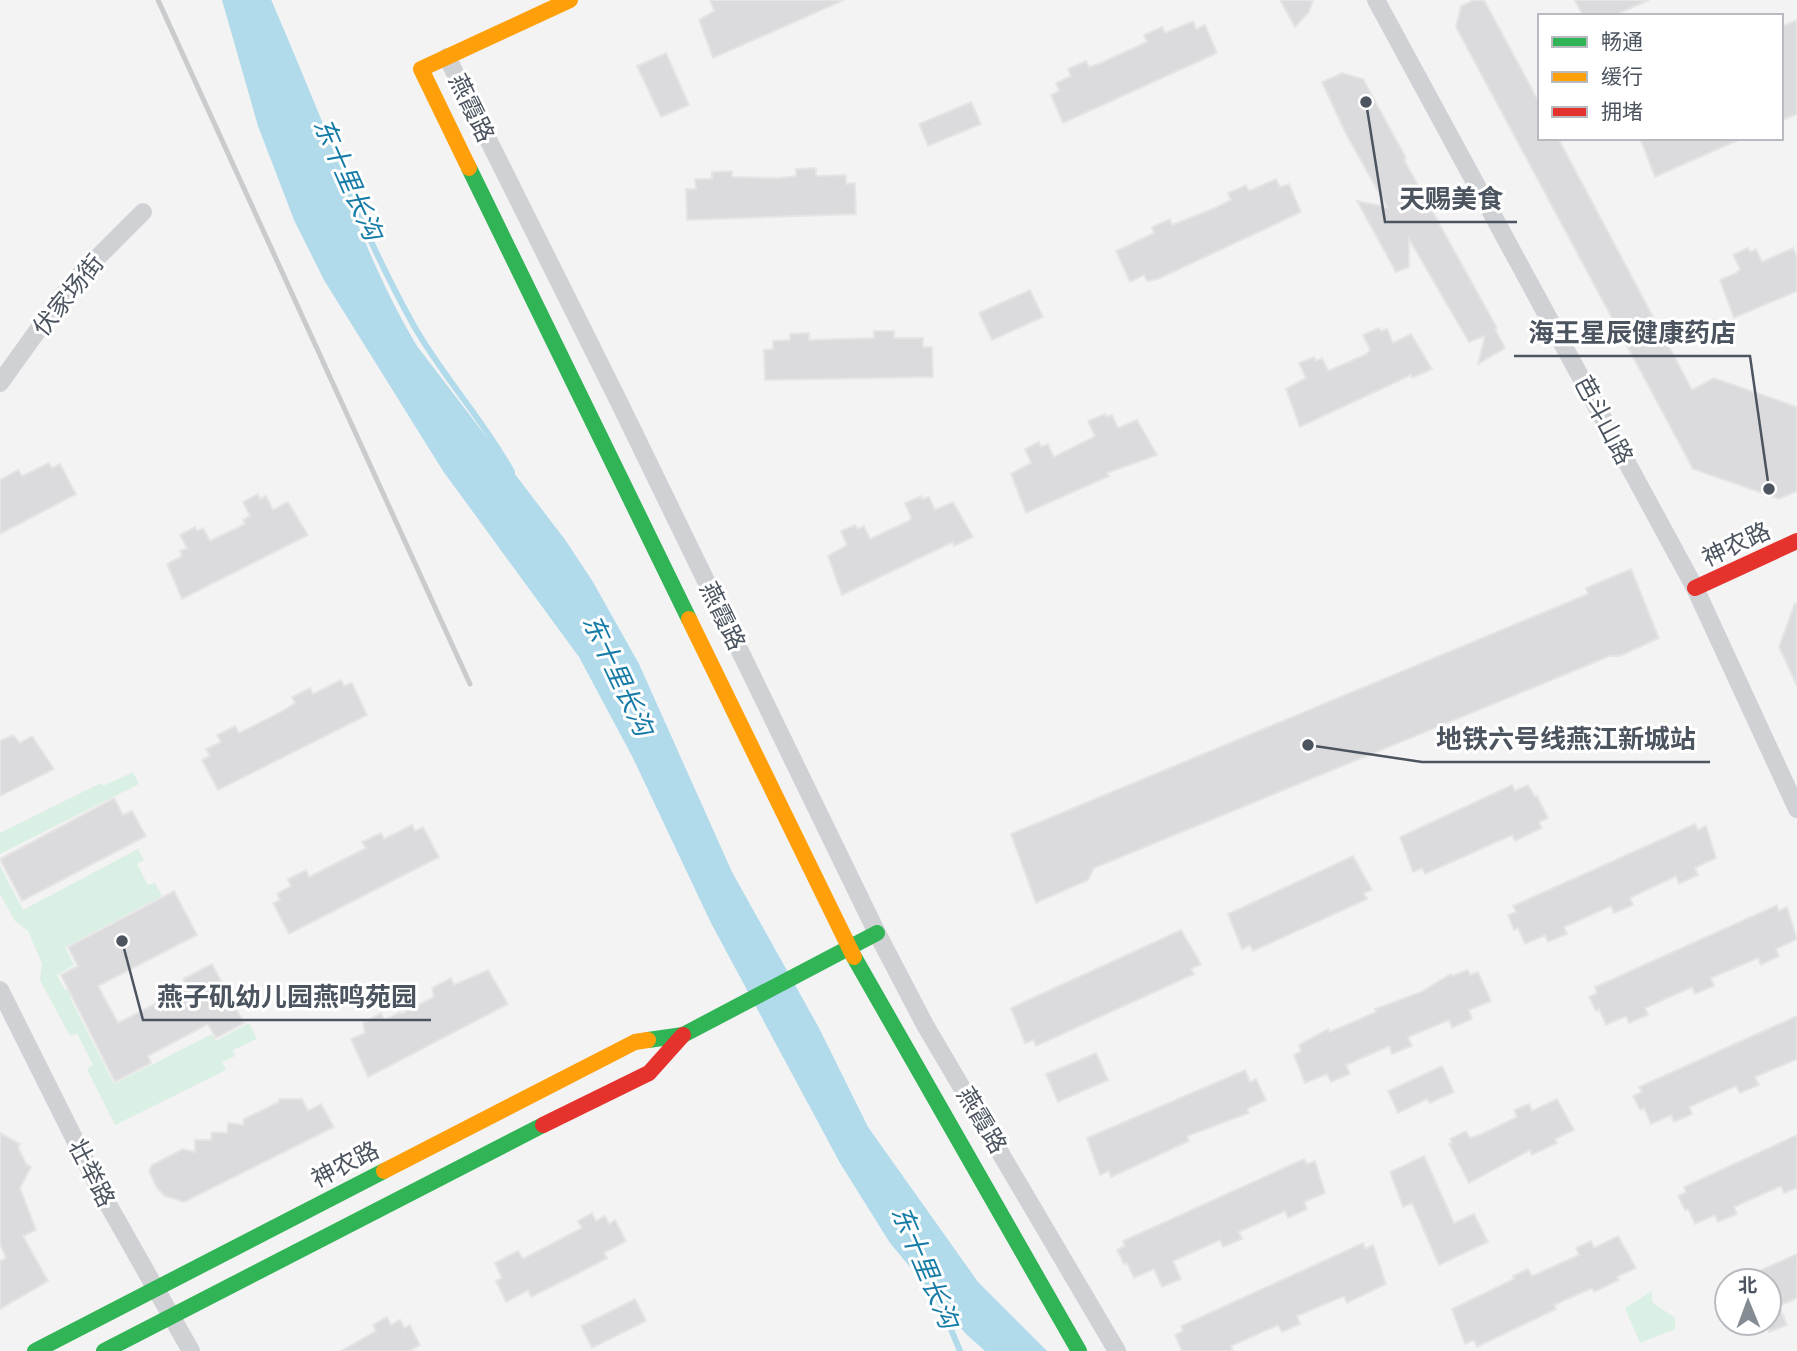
<svg xmlns="http://www.w3.org/2000/svg" width="1797" height="1351" font-family="Figtree,'Noto Sans SC',sans-serif">
  <style>
    .green { fill: #daf0e4 }
    .water { fill: #b1daeb }
    .lines { fill: none; stroke-linecap: round; stroke-linejoin: round }
    .stream { stroke: #b1daeb; stroke-width: 6 }
    .building { fill: #dbdbdd; stroke: #e5e5e6; stroke-width: 2 }
    .street { stroke: #cfd1d4; stroke-width: 18 }
    .fast { stroke: #30b455; stroke-width: 16 }
    .slow { stroke: #ff9f0a; stroke-width: 16 }
    .jam { stroke: #e5322d; stroke-width: 16 }
    .rail { stroke: #c9cbcd; stroke-width: 5 }
    .labels { text-anchor: middle; dominant-baseline: central; stroke-width: 6; stroke-linejoin: round; paint-order: stroke }
    .street-label { font-size: 24px; fill: #4b545f; stroke: #fff }
    .water-label { font-size: 26px; font-style: italic; fill: #167ca7; stroke: #fff }
    .leader { fill: none; stroke: #4b545f; stroke-width: 2.5 }
    .callout-dot { fill: #4b545f; stroke: #fff; stroke-width: 2.5 }
    .callout-label { font-size: 26px; text-anchor: middle; font-weight: bold; fill: #4b545f; stroke: #fff; stroke-width: 6; stroke-linejoin: round; paint-order: stroke }
  </style>
  <rect width="100%" height="100%" fill="#f3f3f3"/>
  <!-- green -->
  <g class="green">
    <path d="M133,772L139,784L0,854V833L101,783L103,786Z"/>
    <path d="M138,849L144,860L137,864L148,885L155,883L162,896L65,947L74,965L57,975L65,990L82,980L87,989L70,998L114,1084L212,1034L216,1041L249,1023L257,1039L233,1050L235,1056L222,1062L226,1070L115,1125L87,1069L93,1065L77,1033L70,1036L40,980L42,964L28,931L15,921L0,894V866L23,910Z"/>
    <path d="M1652,1291V1302L1675,1318V1329L1640,1343L1625,1308Z"/>
  </g>
  <!-- water -->
  <path class="water" d="M222,0H269C289,52 310,104 330,155C356,221 381,286 417,346L566,541L593,582L639,664L732,872L819,1028L868,1127L978,1282L1047,1351H985L966,1334L890,1243L840,1163L711,923L632,756L579,657L443,471L324,280L294,220L258,126Z"/>
  <g class="lines">
    <!-- stream -->
    <g class="stream">
      <path d="M268,0C314,106 358,226 414,326C443,377 483,419 512,472"/>
      <path d="M938,1298L960,1351"/>
    </g>
  </g>
  <!-- building -->
  <g class="building">
    <path d="M710,0H844L713,58L699,20L714,11Z"/>
    <path d="M1280,0H1313L1309,12L1295,27Z"/>
    <path d="M1474,0H1484L1540,104V138H1558L1692,390L1714,378L1797,407V491L1779,499L1693,469L1456,27L1461,6Z"/>
    <path d="M1575,0H1649L1613,16H1583Z"/>
    <path d="M1797,20V114L1781,121V27Z"/>
    <path d="M1193,21L1196,29L1205,25L1217,53L1063,123L1051,95L1059,91L1056,83L1071,76L1068,69L1086,61L1089,67L1101,63L1147,42L1144,35L1162,27L1165,33Z"/>
    <path d="M666,53L689,105L661,117L637,66Z"/>
    <path d="M1342,73L1363,79L1406,158L1404,160L1497,328L1495,329L1505,348L1478,364L1485,336L1469,342L1409,239V267L1396,272L1357,201L1387,207L1345,132L1322,82Z"/>
    <path d="M971,102L981,124L928,146L919,124Z"/>
    <path d="M1640,138H1743L1655,177Z"/>
    <path d="M816,168V176L846,175V184L855,183L856,214L687,220L686,189H696L695,179H712V172L732,171V177L778,178L796,176V169Z"/>
    <path d="M1276,179L1280,187L1289,184L1301,212L1158,279L1147,281L1144,275L1130,282L1116,251L1154,233L1152,227L1170,219L1172,225L1215,208L1231,200L1228,193L1246,185L1249,191Z"/>
    <path d="M1748,248L1750,252L1756,249L1762,262L1793,248L1797,257V291L1734,318L1720,280L1736,273L1740,269L1733,255Z"/>
    <path d="M1030,290L1043,317L992,340L979,313Z"/>
    <path d="M1379,328L1381,331L1387,329L1393,343L1411,334L1432,369L1412,378L1411,375L1300,427L1286,389L1306,378L1299,363L1314,357L1316,361L1322,358L1328,371L1367,354L1370,350L1363,335Z"/>
    <path d="M874,331H894V338H923V347H932L933,377L765,380L764,350L773,349V341L790,340V334L809,333V340L874,338Z"/>
    <path d="M1105,414L1106,417L1112,415L1118,428L1137,420L1157,455L1107,473L1109,476L1026,513L1011,474L1031,463L1025,449L1039,442L1041,447L1048,444L1054,457L1092,438L1095,436L1088,421Z"/>
    <path d="M49,463L52,468L60,464L76,494L0,534V480L18,470L22,476Z"/>
    <path d="M258,494L260,499L266,496L273,510L288,502L308,535L182,599L167,564L182,556L180,551L187,548L180,535L195,527L197,531L203,528L210,541L245,524L243,520L250,516L243,502Z"/>
    <path d="M921,496L922,499L929,497L935,510L953,502L973,537L954,546L953,542L842,595L828,556L847,545L841,531L855,525L858,529L864,526L870,539L909,521L911,518L905,503Z"/>
    <path d="M1631,569L1659,638L1620,656H1610L1094,868L1088,880L1036,903L1011,834L1588,594L1586,588Z"/>
    <path d="M1795,603L1797,604V686L1779,647Z"/>
    <path d="M341,680L344,686L352,683L367,715L218,790L202,760L210,756L206,749L221,742L217,735L235,726L239,733L281,712L295,703L292,697L310,688L313,694Z"/>
    <path d="M13,735L20,743L32,736L54,769L0,796V741Z"/>
    <path d="M1512,785L1515,791L1528,785L1535,797L1537,796L1548,818L1539,822L1542,828L1515,841L1512,835L1425,874L1422,868L1413,872L1400,837Z"/>
    <path d="M114,798L123,815L132,811L146,836L22,901L0,859Z"/>
    <path d="M1695,824L1698,830L1706,826L1716,858L1695,868L1698,875L1679,884L1676,876L1630,898L1633,905L1614,913L1611,906L1564,927L1567,934L1548,942L1545,935L1525,944L1518,928L1514,930L1508,915L1516,912L1513,906Z"/>
    <path d="M412,825L415,831L423,827L439,857L289,934L273,903L280,900L277,894L291,886L288,879L306,870L309,877L366,848L362,842L381,833L384,839Z"/>
    <path d="M1353,856L1372,890L1364,893L1367,899L1253,951L1250,945L1242,949L1228,914Z"/>
    <path d="M174,891L197,935L98,986L118,1023L188,987L183,979L212,964L244,1023L216,1038L208,1024L148,1056L151,1063L115,1082L61,975L78,966L68,947Z"/>
    <path d="M1777,905L1779,911L1787,907L1797,939L1776,949L1779,956L1761,965L1758,958L1711,978L1714,986L1695,994L1692,987L1645,1008L1648,1015L1629,1023L1626,1016L1606,1025L1599,1009L1596,1011L1589,997L1597,993L1595,987Z"/>
    <path d="M1181,930L1201,964L1191,969L1194,974L1036,1046L1034,1040L1025,1043L1011,1008Z"/>
    <path d="M488,970L508,1004L368,1077L351,1039L365,1033L363,1023L381,1013L384,1020L400,1012L401,1014L434,997L432,988L451,978L454,985Z"/>
    <path d="M1468,970L1470,975L1478,972L1491,1001L1469,1010L1472,1019L1452,1028L1449,1020L1408,1037L1412,1046L1392,1054L1389,1046L1346,1065L1350,1074L1331,1082L1327,1074L1305,1083L1294,1055L1301,1051L1299,1045L1328,1029L1329,1032L1346,1025L1376,1012L1375,1009L1421,992L1451,974L1452,976Z"/>
    <path d="M1797,1016V1059L1755,1077L1759,1085L1740,1093L1736,1086L1689,1107L1692,1114L1674,1122L1671,1115L1651,1124L1644,1108L1640,1110L1633,1096L1642,1092L1639,1087Z"/>
    <path d="M1096,1053L1108,1080L1058,1102L1046,1074Z"/>
    <path d="M1442,1066L1454,1092L1430,1103L1427,1099L1398,1113L1388,1091Z"/>
    <path d="M1245,1070L1250,1082L1256,1079L1266,1100L1247,1109L1249,1113L1187,1136L1189,1141L1111,1177L1109,1171L1100,1175L1087,1138Z"/>
    <path d="M279,1099H302L308,1111L321,1104L334,1127L184,1202L165,1196L157,1188L149,1171L152,1165L183,1149L195,1152V1140H211L212,1132L227,1133L228,1123L243,1125L244,1119L279,1102Z"/>
    <path d="M1557,1099L1574,1130L1555,1139L1557,1143L1532,1155L1530,1150L1469,1183L1449,1144L1452,1143L1450,1139L1466,1131L1470,1138L1482,1134L1517,1117L1514,1110L1529,1104L1532,1111Z"/>
    <path d="M0,1133L20,1144L18,1147L26,1164L31,1167L20,1188L36,1230L23,1236L48,1281L0,1309V1261L6,1258L0,1244Z"/>
    <path d="M1797,1135V1188L1784,1193L1781,1186L1734,1207L1737,1214L1718,1222L1715,1215L1695,1224L1688,1209L1685,1210L1678,1196L1686,1192L1684,1187Z"/>
    <path d="M1424,1156L1454,1223L1474,1214L1488,1242L1439,1265L1412,1203L1403,1207L1390,1172Z"/>
    <path d="M1304,1159L1307,1164L1315,1161L1325,1193L1304,1202L1307,1209L1288,1218L1285,1211L1239,1232L1242,1239L1223,1247L1220,1240L1173,1261L1181,1279L1162,1287L1154,1269L1134,1278L1127,1263L1124,1264L1117,1250L1125,1246L1123,1241Z"/>
    <path d="M592,1213L596,1221L605,1216L609,1224L615,1220L626,1241L604,1253L607,1258L575,1275L531,1297L528,1290L506,1302L496,1281L502,1278L495,1263L518,1251L523,1259L582,1228L578,1221Z"/>
    <path d="M1618,1236L1636,1268L1617,1277L1619,1280L1594,1292L1592,1288L1554,1305L1556,1309L1477,1347L1474,1340L1465,1344L1452,1309L1514,1279L1513,1276L1528,1269L1532,1276L1579,1255L1576,1248L1591,1241L1594,1248Z"/>
    <path d="M1363,1243L1365,1249L1373,1245L1386,1284L1347,1303L1344,1296L1297,1316L1300,1324L1282,1332L1278,1325L1231,1346L1233,1351H1182L1175,1335L1183,1331L1181,1326Z"/>
    <path d="M1797,1254V1298L1779,1306L1787,1325L1769,1332V1281H1737Z"/>
    <path d="M635,1299L646,1321L592,1348L581,1326Z"/>
    <path d="M387,1317L391,1325L400,1320L404,1328L410,1325L420,1345L409,1351H341L376,1331L373,1325Z"/>
  </g>
  <g class="lines">
    <!-- street -->
    <g class="street">
      <path d="M1376,0L1695,588L1797,809"/>
      <path d="M447,57L619,402L877,933L925,1025L1117,1351"/>
      <path d="M0,383L71,284L143,212"/>
      <path d="M0,990L101,1192L191,1351"/>
    </g>
    <!-- fast -->
    <g class="fast">
      <path d="M469,168L689,619"/>
      <path d="M854,957L1079,1351"/>
      <path d="M648,1040L683,1035L877,933"/>
      <path d="M35,1351L384,1171"/>
      <path d="M104,1351L543,1125"/>
    </g>
    <!-- slow -->
    <g class="slow">
      <path d="M469,168L421,69L570,0"/>
      <path d="M689,619L854,957"/>
      <path d="M384,1171L635,1042L648,1040"/>
    </g>
    <!-- jam -->
    <g class="jam">
      <path d="M1695,588L1797,541"/>
      <path d="M543,1125L649,1073L683,1035"/>
    </g>
    <!-- rail -->
    <path class="rail" d="M158,0L470,684"/>
  </g>
  <g class="labels">
    <!-- street labels -->
    <g class="street-label">
      <text transform="translate(472 108) rotate(64)">燕霞路</text>
      <text transform="translate(68 295) rotate(-51)">伏家场街</text>
      <text transform="translate(1604 420) rotate(62)">芭斗山路</text>
      <text transform="translate(1736 544) rotate(-25)">神农路</text>
      <text transform="translate(723 616) rotate(64)">燕霞路</text>
      <text transform="translate(982 1120) rotate(59)">燕霞路</text>
      <text transform="translate(345 1164) rotate(-27)">神农路</text>
      <text transform="translate(92 1173) rotate(63)">壮举路</text>
    </g>
    <!-- water labels -->
    <g class="water-label">
      <text transform="translate(348 179) rotate(66)">东十里长沟</text>
      <text transform="translate(618 675) rotate(65)">东十里长沟</text>
      <text transform="translate(925 1267) rotate(67)">东十里长沟</text>
    </g>
  </g>
  <!-- callouts -->
  <path class="leader" d="M1366 102L1385 222H1517M1769 489L1750 356H1514M1308 745L1422 762H1710M122 941L143 1020H431"/>
  <g class="callout-dot">
    <circle cx="1366" cy="102" r="7"/>
    <circle cx="1769" cy="489" r="7"/>
    <circle cx="1308" cy="745" r="7"/>
    <circle cx="122" cy="941" r="7"/>
  </g>
  <g class="callout-label">
    <text x="1451" y="208">天赐美食</text>
    <text x="1632" y="342">海王星辰健康药店</text>
    <text x="1566" y="748">地铁六号线燕江新城站</text>
    <text x="287" y="1006">燕子矶幼儿园燕鸣苑园</text>
  </g>
  <!-- legend -->
  <rect x="1538" y="14" width="245" height="126" fill="#ffffff" stroke="#b7bbbf" stroke-width="2"/>
  <rect x="1552" y="37" width="35" height="10" fill="#30b455" stroke="#b7bbbf" stroke-width="2"/>
  <text x="1601" y="49" font-size="21" fill="#4b545f">畅通</text>
  <rect x="1552" y="72" width="35" height="10" fill="#ff9f0a" stroke="#b7bbbf" stroke-width="2"/>
  <text x="1601" y="84" font-size="21" fill="#4b545f">缓行</text>
  <rect x="1552" y="107" width="35" height="10" fill="#e5322d" stroke="#b7bbbf" stroke-width="2"/>
  <text x="1601" y="119" font-size="21" fill="#4b545f">拥堵</text>
  <!-- north arrow -->
  <g transform="translate(1748 1302) rotate(359)"><circle r="33" fill="#ffffff" stroke="#b7bbbf" stroke-width="2"/>
  <path d="M0-5L12 26L0 18L-12 26Z" fill="#868c93"/>
  <text y="-10" font-size="19" font-weight="bold" text-anchor="middle" fill="#4b545f">北</text>
  </g>
</svg>
